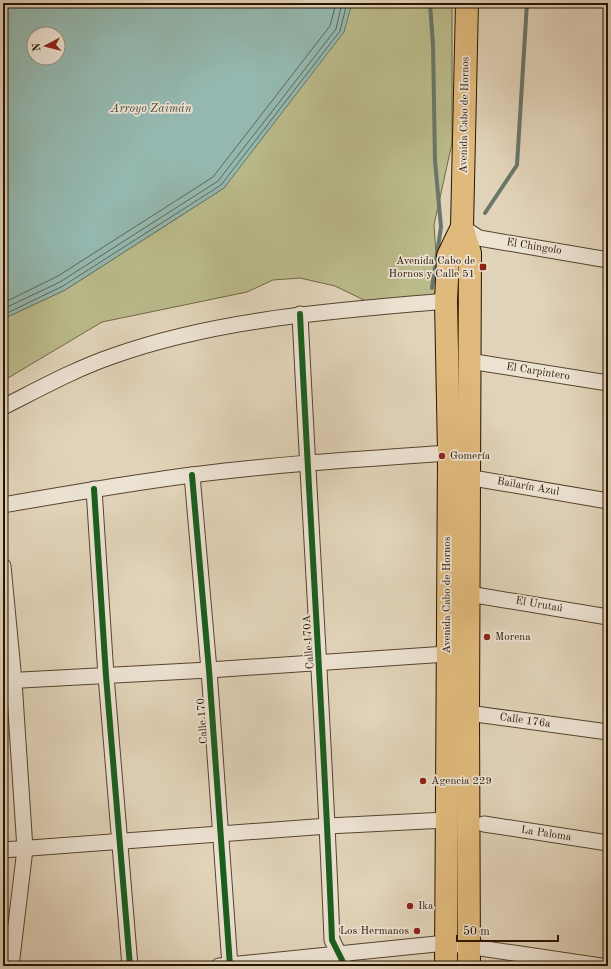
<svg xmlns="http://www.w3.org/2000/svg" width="611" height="969" font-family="'Old Standard TT',serif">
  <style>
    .green { fill: #baba8a; stroke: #726745 }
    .water { fill: #94b8af; stroke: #697669; fill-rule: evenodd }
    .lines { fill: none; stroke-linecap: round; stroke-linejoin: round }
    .shore { stroke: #5e6658; stroke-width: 1 }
    .stream { stroke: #697669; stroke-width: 4 }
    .street-casing { stroke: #57442e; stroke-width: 17 }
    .primary-casing { stroke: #291400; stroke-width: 24 }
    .street { stroke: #ece2d2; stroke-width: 15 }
    .primary { stroke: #e0ba7c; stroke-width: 22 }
    .cycleway-casing { stroke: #ece2d2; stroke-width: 8 }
    .cycleway { stroke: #1b5e20; stroke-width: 6 }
    .poi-dot { fill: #8f2418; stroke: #ece2d2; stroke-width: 1.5 }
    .labels { text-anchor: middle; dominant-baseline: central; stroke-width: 3.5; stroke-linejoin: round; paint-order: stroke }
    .street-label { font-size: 11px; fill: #291400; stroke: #ece2d2 }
    .poi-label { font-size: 11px; fill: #291400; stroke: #ece2d2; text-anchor: start }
    .water-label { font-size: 12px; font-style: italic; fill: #4e4d3d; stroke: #ece2d2 }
  </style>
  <rect width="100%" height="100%" fill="#e1d3b9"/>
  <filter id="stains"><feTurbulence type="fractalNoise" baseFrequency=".005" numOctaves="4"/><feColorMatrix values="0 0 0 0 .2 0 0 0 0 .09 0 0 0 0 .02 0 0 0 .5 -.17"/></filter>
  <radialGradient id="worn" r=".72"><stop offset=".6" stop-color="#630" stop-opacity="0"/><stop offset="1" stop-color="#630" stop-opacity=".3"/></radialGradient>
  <!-- green -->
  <path class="green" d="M350,3H452V143L434,225L439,294L370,303L335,286L300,278L273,280L247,292L102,322L3,381V319L65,290L224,188Z"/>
  <!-- water -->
  <path class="water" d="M3,3H352L344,32L224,188L65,290L3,319ZM34,34H58V58H34Z"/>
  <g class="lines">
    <!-- shore -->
    <g class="shore">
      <path d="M3,303L58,276L213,177L330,26L336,3"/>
      <path d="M3,309L60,282L218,181L336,29L342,3"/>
      <path d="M3,315L63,286L221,185L340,31L347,3"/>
    </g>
    <!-- stream -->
    <g class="stream">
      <path d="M430,3L433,45L435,161L441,227L432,288"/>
      <path d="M485,213L517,165L527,3"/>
    </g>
    <defs>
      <g id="street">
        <path d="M462,227L479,238L608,260"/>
        <path d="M300,314C310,523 324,731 332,940L345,966"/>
        <path d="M469,361L608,383"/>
        <path d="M3,407C39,389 75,369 113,356C220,318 335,311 446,301"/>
        <path d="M192,475L209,670L230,966"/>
        <path d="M461,476L608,501"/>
        <path d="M94,489L106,676L130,966"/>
        <path d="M3,505C66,494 129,483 192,475C277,464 363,459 449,453"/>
        <path d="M3,566L14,681L25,849L11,966"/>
        <path d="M469,594L608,617"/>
        <path d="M3,681L209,670L447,654"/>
        <path d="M463,705L468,713L608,732"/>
        <path d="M484,824L608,843"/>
        <path d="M3,850L328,826L446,820"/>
        <path d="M219,966L446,943L601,966"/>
      </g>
      <g id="primary">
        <path d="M467,3L462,227L470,253L468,713L469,966"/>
        <path d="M446,966L449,453L446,301L448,256L462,227"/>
      </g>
    </defs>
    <!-- street casing -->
    <use href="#street" class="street-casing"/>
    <!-- primary casing -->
    <use href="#primary" class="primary-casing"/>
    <!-- street -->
    <use href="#street" class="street"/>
    <!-- primary -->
    <use href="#primary" class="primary"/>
    <defs>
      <g id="cycleway">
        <path d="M300,314C310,523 324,731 332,940L345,966"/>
        <path d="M192,475L209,670L230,966"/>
        <path d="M94,489L106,676L130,966"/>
      </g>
    </defs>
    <!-- cycleway casing -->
    <use href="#cycleway" class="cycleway-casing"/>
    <!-- cycleway -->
    <use href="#cycleway" class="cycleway"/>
  </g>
  <!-- markers -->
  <g class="poi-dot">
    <rect x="479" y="263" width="8" height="8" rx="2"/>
    <circle cx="442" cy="456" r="4"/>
    <circle cx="487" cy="637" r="4"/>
    <circle cx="423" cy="781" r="4"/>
    <circle cx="410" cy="906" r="4"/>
    <circle cx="417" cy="931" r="4"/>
  </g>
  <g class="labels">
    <!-- street labels -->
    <g class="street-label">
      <text transform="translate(465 115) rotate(-89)">Avenida Cabo de Hornos</text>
      <text transform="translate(534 247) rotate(9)">El Chingolo</text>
      <text transform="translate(538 372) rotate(9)">El Carpintero</text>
      <text transform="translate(528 487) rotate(10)">Bailarín Azul</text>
      <text transform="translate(447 595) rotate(-90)">Avenida Cabo de Hornos</text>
      <text transform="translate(539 605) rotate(10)">El Urutaú</text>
      <text transform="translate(309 642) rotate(-94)">Calle 170A</text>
      <text transform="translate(203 721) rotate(-94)">Calle 170</text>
      <text transform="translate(525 721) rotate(8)">Calle 176a</text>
      <text transform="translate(546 834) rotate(9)">La Paloma</text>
    </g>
    <!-- poi labels -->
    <g class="poi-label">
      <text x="475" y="261" text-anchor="end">Avenida Cabo de<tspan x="475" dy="13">Hornos y Calle 51</tspan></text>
      <text x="450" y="456">Gomería</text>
      <text x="495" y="637">Morena</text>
      <text x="431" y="781">Agencia 229</text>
      <text x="418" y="906">Ika</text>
      <text x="409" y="931" text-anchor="end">Los Hermanos</text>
    </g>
    <!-- water labels -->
    <g class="water-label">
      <text x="151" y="109">Arroyo Zaimán</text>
    </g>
  </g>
  <!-- margin -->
  <rect width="611" height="969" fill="none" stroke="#e1d3b9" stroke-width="16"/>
  <rect x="4" y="4" width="603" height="961" fill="none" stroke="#291400" stroke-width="2"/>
  <rect x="8" y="8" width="595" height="953" fill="none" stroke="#291400"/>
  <!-- north arrow -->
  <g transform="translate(46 46) rotate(263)"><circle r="19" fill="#ece2d2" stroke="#9e907e"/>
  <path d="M0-3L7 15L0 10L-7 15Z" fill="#8f2418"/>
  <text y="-6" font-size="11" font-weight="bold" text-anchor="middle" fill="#291400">N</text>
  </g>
  <!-- scale -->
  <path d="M457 935v6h101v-6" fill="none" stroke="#291400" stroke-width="2"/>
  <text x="463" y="935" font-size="12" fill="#291400" stroke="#ece2d2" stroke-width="3" paint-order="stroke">50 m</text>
  <rect width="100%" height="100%" filter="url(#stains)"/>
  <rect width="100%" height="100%" fill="url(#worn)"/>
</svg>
